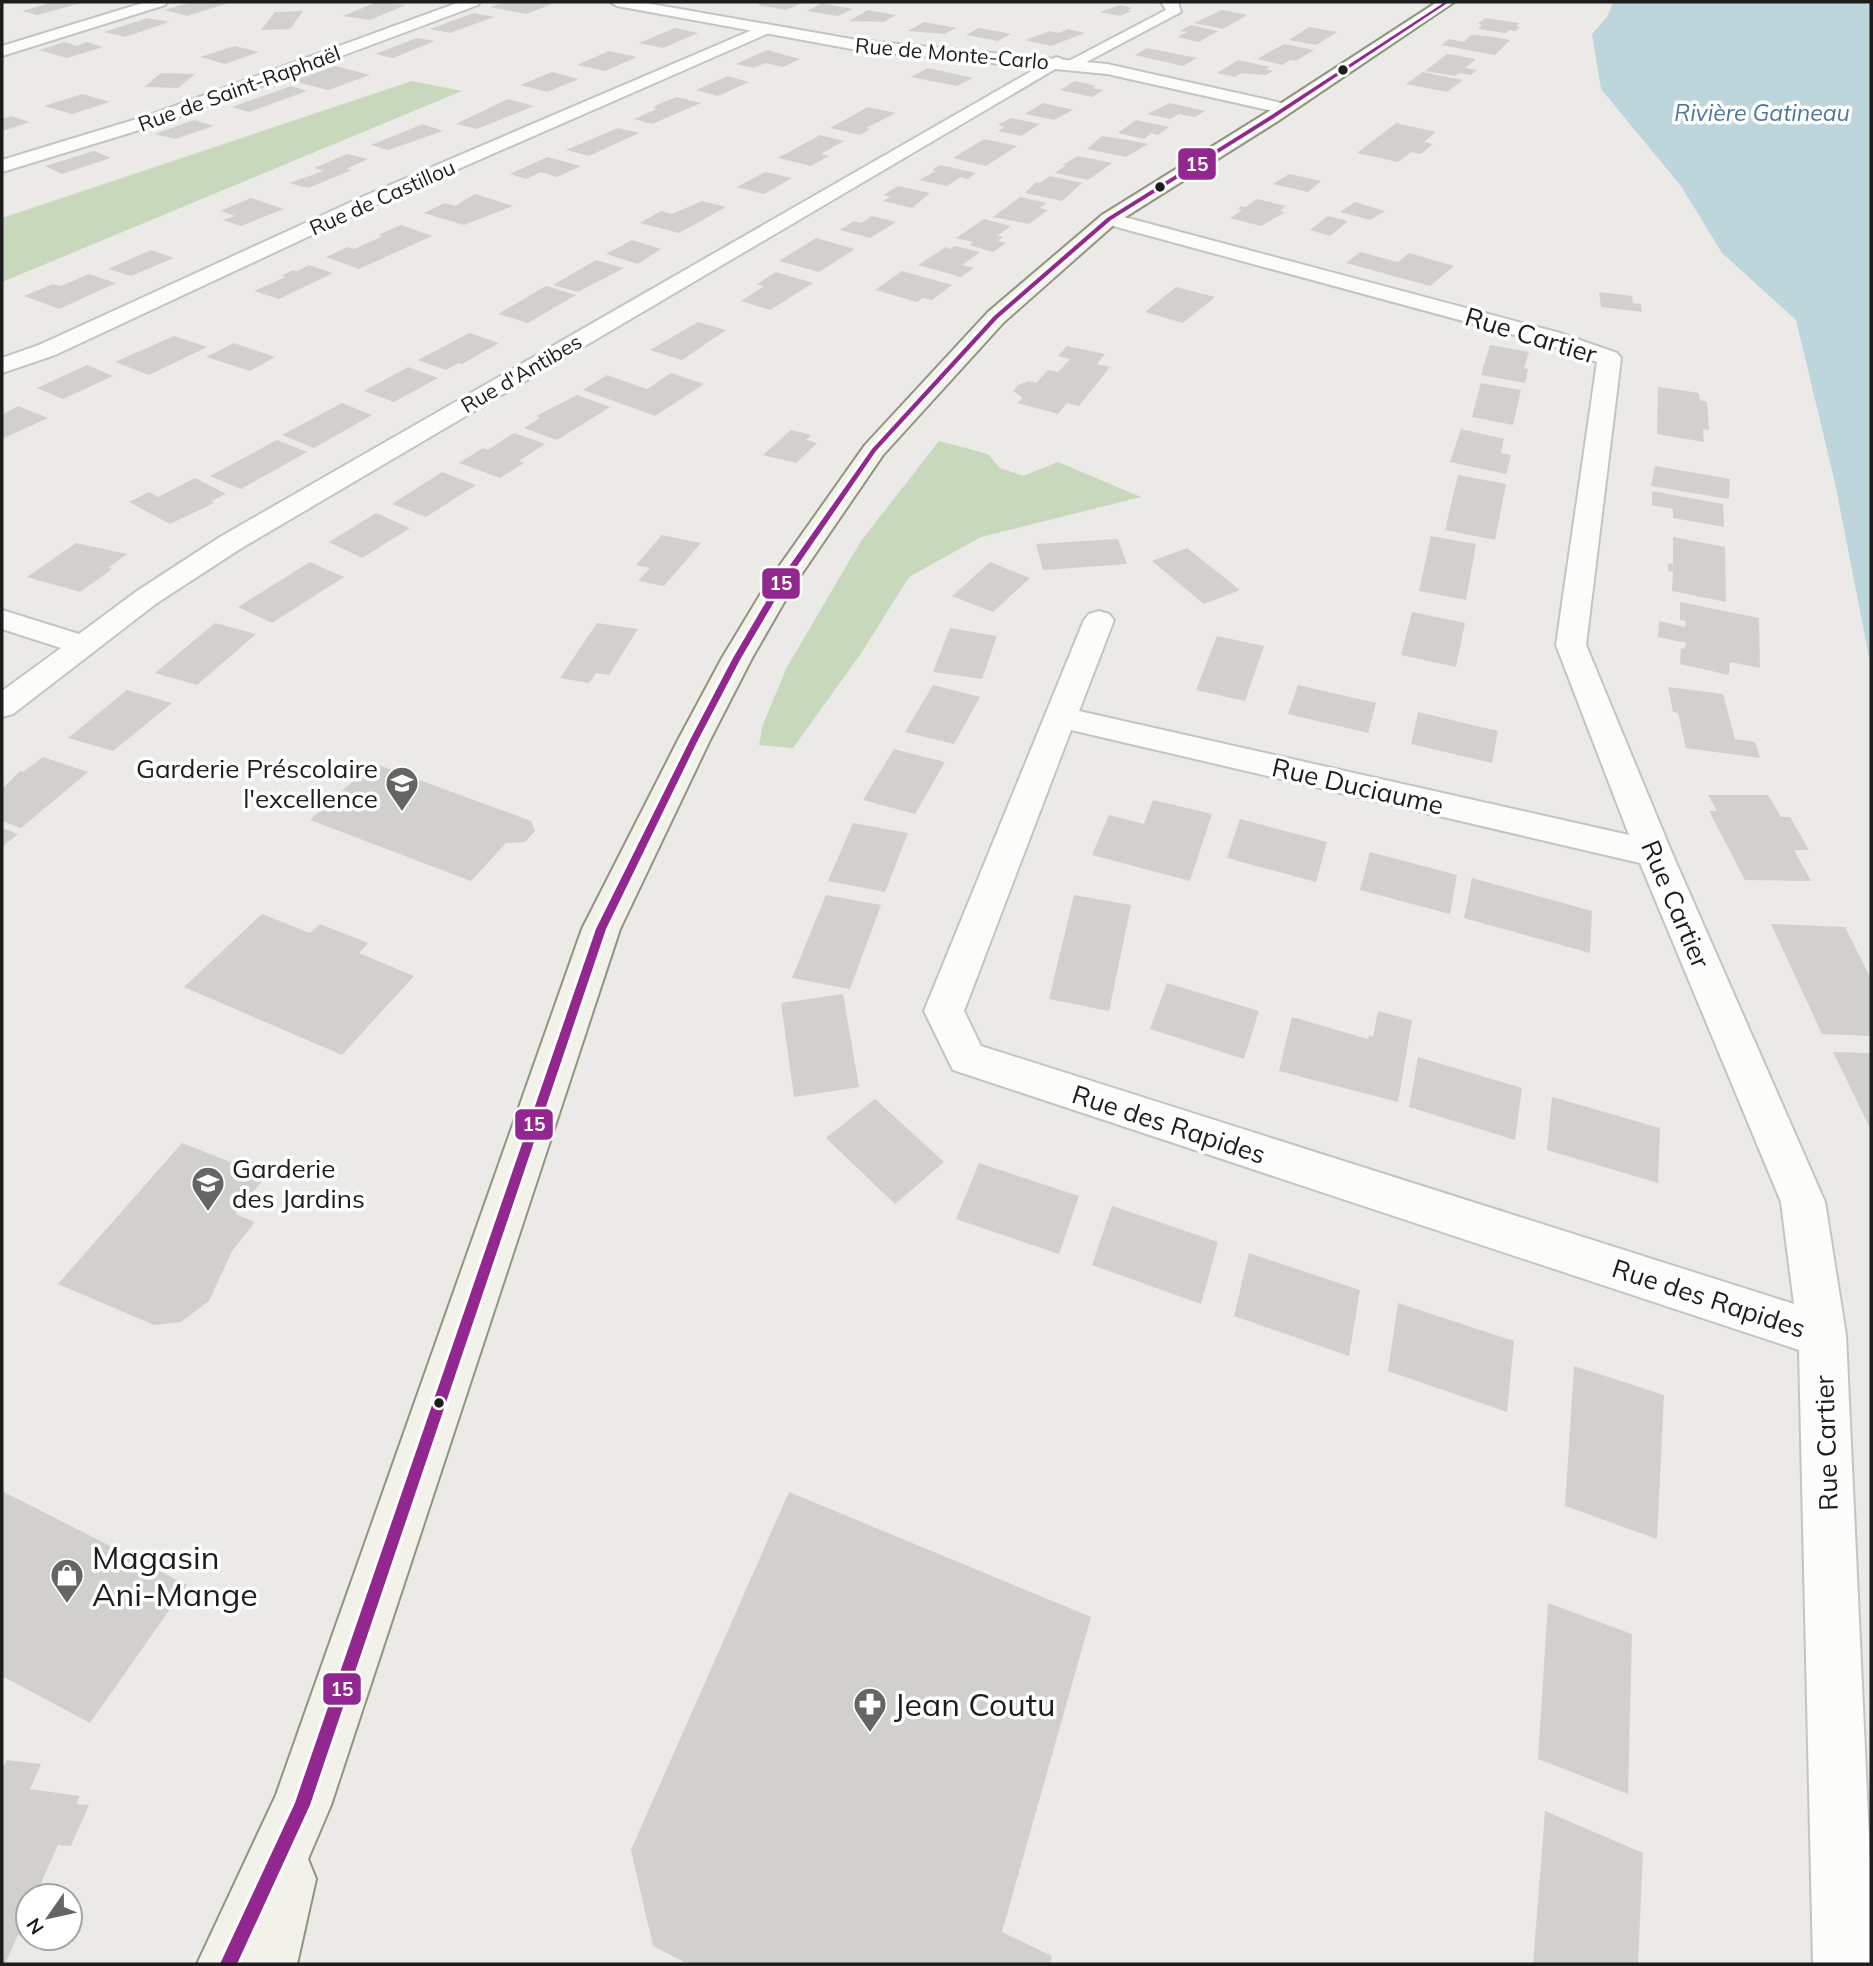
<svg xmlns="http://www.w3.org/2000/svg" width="1873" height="1966" font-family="Mulish,sans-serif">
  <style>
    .forest { fill: #c7d8bd }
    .water { fill: #bcd6dc }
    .building { fill: #d2d0cd }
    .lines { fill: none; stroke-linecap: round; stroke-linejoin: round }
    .minor-casing { stroke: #c4c4c2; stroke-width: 4 }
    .tertiary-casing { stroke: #c4c4c2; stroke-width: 4 }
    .secondary-casing { stroke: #929480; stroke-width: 4 }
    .minor { fill: #fcfcfb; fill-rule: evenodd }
    .tertiary { fill: #fcfcfb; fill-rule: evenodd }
    .secondary { fill: #f2f2ea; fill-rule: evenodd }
    .bus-1-casing { stroke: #fff; stroke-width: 6 }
    .bus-1 { fill: #922790; fill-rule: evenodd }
    .bus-dot { fill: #1d1d1d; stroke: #fff; stroke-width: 2.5 }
    .labels { text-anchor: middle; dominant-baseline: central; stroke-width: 7; stroke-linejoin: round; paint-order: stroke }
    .far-street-label { font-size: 21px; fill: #1d1d1d; stroke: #fff }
    .far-water-label { font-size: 23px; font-style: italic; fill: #4f769e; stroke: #fff }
    .street-label { font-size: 26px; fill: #1d1d1d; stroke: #fff }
    .poi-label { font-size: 26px; fill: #1d1d1d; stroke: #fff; text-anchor: end }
    .near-poi-label { font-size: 32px; fill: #1d1d1d; stroke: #fff; text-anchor: start }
    .line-badge { stroke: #fff; stroke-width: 2.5 }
    .badge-label { font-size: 19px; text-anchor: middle; font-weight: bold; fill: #fff }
  </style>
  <rect width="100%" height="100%" fill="#eceae6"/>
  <!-- forest -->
  <g class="forest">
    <path d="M412,81L462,91L2,282V218Z"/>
    <path d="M939,441L988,454L1000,468L1023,476L1058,462L1141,497L981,537L909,577L860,655L793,748L759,745L763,724L787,667L861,541Z"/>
  </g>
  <!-- water -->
  <path class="water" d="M1613,2H1871V667L1835,483L1796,320L1722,253L1681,186L1601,89L1592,34L1607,17Z"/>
  <!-- building -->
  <g class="building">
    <path d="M53,2L81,3L37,15L22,11Z"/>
    <path d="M192,2H223L229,3L187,16L164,10Z"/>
    <path d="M377,2L406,5L370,20L343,16Z"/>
    <path d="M505,2H539L552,4L526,14L490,7Z"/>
    <path d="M764,2H804L786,10L758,5Z"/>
    <path d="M822,3L853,9L838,16L807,11Z"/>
    <path d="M1120,5L1132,8L1128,10L1132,11L1120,16L1100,12Z"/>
    <path d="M868,10L896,15L884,22L849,21Z"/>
    <path d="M1222,10L1247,15L1223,29L1194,23Z"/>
    <path d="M303,11L290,29L261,30L275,12Z"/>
    <path d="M474,13L494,17L450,33L430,29Z"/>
    <path d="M148,18L169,22L125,37L104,32Z"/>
    <path d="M1485,18L1519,23L1516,26L1520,27L1515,31L1509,30L1505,33L1478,29L1482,25L1478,24Z"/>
    <path d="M924,22L956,28L944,34L908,31Z"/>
    <path d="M1191,25L1204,28L1218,31L1199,42L1177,37L1187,32L1180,31Z"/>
    <path d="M1309,27L1337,32L1316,45L1289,40Z"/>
    <path d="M675,28L698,33L663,48L639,43Z"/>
    <path d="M979,28L1011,34L998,41L966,35Z"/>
    <path d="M1068,29L1085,33L1051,46L1025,40L1050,31L1059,33Z"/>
    <path d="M1471,35L1487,36L1510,40L1495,55L1441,45L1449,39L1464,42Z"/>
    <path d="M417,38L435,41L393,58L375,54Z"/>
    <path d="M65,42L77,46L87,42L103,47L67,58L39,50Z"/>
    <path d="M1284,44L1314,50L1296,61L1290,60L1282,65L1257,59Z"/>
    <path d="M235,46L259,52L225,64L200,57Z"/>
    <path d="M1147,48L1197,58L1183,66L1135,55Z"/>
    <path d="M767,50L800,59L783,67L765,63L753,68L736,64Z"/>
    <path d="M609,51L637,57L605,71L577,65Z"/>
    <path d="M1447,54L1476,59L1465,68L1477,70L1471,75L1459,73L1455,76L1425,71Z"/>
    <path d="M1238,60L1270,67L1265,69L1273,71L1266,75L1241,73L1235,77L1217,73Z"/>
    <path d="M335,66L370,75L328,90L293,81Z"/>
    <path d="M928,68L973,78L957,86L911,77Z"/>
    <path d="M552,72L579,79L547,92L520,85Z"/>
    <path d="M1423,72L1463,80L1447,92L1406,84Z"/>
    <path d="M161,73L195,74L178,88L144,87Z"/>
    <path d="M728,76L749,82L718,96L696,90Z"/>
    <path d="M1075,81L1096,86L1092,88L1104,90L1092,97L1060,90Z"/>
    <path d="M291,86L307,91L249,112L232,107Z"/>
    <path d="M82,94L110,102L72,114L44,106Z"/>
    <path d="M677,97L701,103L652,124L634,119L657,109L653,108L659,104Z"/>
    <path d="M508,99L534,106L477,129L456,124Z"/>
    <path d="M1043,103L1073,110L1054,120L1025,114Z"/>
    <path d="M1170,103L1205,111L1195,117L1179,114L1170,119L1147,114Z"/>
    <path d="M868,107L896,113L866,128L870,129L860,135L830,128Z"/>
    <path d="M11,116L30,122L2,131V119Z"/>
    <path d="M1011,118L1040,124L1021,136L998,131L1005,127L998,125Z"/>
    <path d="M194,120L214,126L175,139L155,134Z"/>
    <path d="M1136,120L1169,127L1158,135L1151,133L1144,139L1118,133Z"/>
    <path d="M1396,123L1436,132L1424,142L1433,144L1421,154L1411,152L1398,162L1357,153Z"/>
    <path d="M423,124L443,131L388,150L371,145Z"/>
    <path d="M618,128L639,133L589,156L566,150Z"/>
    <path d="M820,135L844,141L821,154L829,156L811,166L778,158Z"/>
    <path d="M1102,136L1122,139L1148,144L1126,157L1087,149Z"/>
    <path d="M984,139L1017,146L986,166L953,158Z"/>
    <path d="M94,151L111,158L62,174L45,166Z"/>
    <path d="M347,154L368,159L346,169L352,170L308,188L289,183L324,171L314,168Z"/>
    <path d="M1078,156L1112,163L1088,180L1055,173L1066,165H1062Z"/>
    <path d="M547,157L581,166L557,177L541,172L526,179L510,174Z"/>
    <path d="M940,165L976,173L968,179L961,177L947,186L919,180L936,171L932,170Z"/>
    <path d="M765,172L792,178L764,194L737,187Z"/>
    <path d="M1289,174L1321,181L1308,192L1273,184Z"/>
    <path d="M1050,176L1082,183L1062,201L1025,193L1036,182L1040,183Z"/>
    <path d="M898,186L930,193L912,208L883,201L891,197L883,195Z"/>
    <path d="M475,194L513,206L464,225L424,213L445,203L455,206Z"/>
    <path d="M1020,197L1047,203L1040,208L1048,210L1029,224L993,217Z"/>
    <path d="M251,198L284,209L241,226L223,220L235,216L220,211Z"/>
    <path d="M1257,199L1286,206L1280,211L1285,212L1261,226L1230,218L1242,210L1238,209L1241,206L1245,207Z"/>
    <path d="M702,201L726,207L679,233L640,223L661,211L672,214Z"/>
    <path d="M1355,202L1385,211L1370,220L1340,212Z"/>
    <path d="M872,216L896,222L870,238L840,230L854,221L861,223Z"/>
    <path d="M1328,216L1348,221L1330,236L1310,230Z"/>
    <path d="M984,219L1011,226L997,236L1003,237L998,241L1006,243L993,252L969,245L973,242L956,238Z"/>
    <path d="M401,225L432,236L359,269L326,257L348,247L354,249L383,236L378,235Z"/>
    <path d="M816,238L855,249L819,272L779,261Z"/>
    <path d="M632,240L661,249L638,264L606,254Z"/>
    <path d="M955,246L980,252L962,265L974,268L961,277L918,265L946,247L951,249Z"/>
    <path d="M151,250L174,258L131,276L108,269Z"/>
    <path d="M1360,252L1398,262L1409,253L1454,266L1430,286L1346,263Z"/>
    <path d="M596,260L624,268L578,292L553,285Z"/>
    <path d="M309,265L333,273L279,299L254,291L286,277L281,276L293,270L297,271Z"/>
    <path d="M902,271L952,285L932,300L923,298L917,302L875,290Z"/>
    <path d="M776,272L813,283L770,310L741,301L764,286L757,284Z"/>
    <path d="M89,274L116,283L59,309L24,296L53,284L61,286Z"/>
    <path d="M546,286L576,295L528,323L498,314Z"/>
    <path d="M1176,287L1215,297L1183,323L1145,312Z"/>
    <path d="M1599,292L1632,296L1633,303L1641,304L1642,312L1601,307Z"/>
    <path d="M698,322L726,330L682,360L650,350Z"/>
    <path d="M469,333L499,343L462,364L459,363L446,370L418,360Z"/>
    <path d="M174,336L207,347L149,375L115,362Z"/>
    <path d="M234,343L275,357L250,371L206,357Z"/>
    <path d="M1490,345L1529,352L1524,368L1528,369L1525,383L1481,375Z"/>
    <path d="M1067,346L1105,354L1097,364L1110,367L1079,406L1067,403L1058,414L1017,403L1023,398L1013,391L1018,385L1029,381L1036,383L1048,370L1058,372L1070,359L1058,356Z"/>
    <path d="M87,365L113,376L63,399L37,388Z"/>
    <path d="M408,367L438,378L394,402L364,391Z"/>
    <path d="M671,373L704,384L655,416L583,390L607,375L647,389Z"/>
    <path d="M1481,383L1521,390L1513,425L1472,417Z"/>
    <path d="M1658,387L1699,393L1700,400L1707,402L1709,430L1703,429L1704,442L1657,434Z"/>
    <path d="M577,395L610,407L557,440L524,428L540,418L536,416Z"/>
    <path d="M342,403L372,415L314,448L282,435Z"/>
    <path d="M18,406L48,418L2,439V415Z"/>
    <path d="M1461,429L1504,439L1501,453L1511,455L1506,474L1450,462Z"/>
    <path d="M791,430L811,435L806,440L817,443L796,463L763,455Z"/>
    <path d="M514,433L545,444L519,461L524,463L500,478L459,463L483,448L488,450Z"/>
    <path d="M277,440L307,452L241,489L210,476Z"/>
    <path d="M1655,466L1730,479L1729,499L1651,486Z"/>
    <path d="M442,472L476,485L426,517L392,504Z"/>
    <path d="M1458,475L1506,484L1495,540L1445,530Z"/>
    <path d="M195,478L226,494L211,501L214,503L170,524L129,502L149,492L158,497Z"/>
    <path d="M1652,491L1723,504L1724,527L1673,518V509L1652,505Z"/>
    <path d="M376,513L410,528L362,558L329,542Z"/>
    <path d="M662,535L701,543L664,586L638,581L650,568L636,565Z"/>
    <path d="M1431,536L1476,544L1466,600L1419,591Z"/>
    <path d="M1673,537L1725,547L1726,602L1672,591L1673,572L1668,571V563L1673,564Z"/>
    <path d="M1118,539L1127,564L1043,570L1036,544Z"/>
    <path d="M76,543L127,554L108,568L112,569L80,592L27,577Z"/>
    <path d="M1187,548L1240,590L1204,604L1152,561Z"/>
    <path d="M310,562L344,577L272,623L238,607Z"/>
    <path d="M990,562L1030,578L993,612L952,596Z"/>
    <path d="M1680,602L1759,618L1760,668L1730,662L1729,675L1680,664L1681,648L1685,649L1686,643L1658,637L1659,621L1685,627L1686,621L1680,620Z"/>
    <path d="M1412,612L1465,623L1456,667L1401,655Z"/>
    <path d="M215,623L256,634L197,685L155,673Z"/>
    <path d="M597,623L638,629L609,675L596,673L589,683L560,678Z"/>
    <path d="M950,628L997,636L982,679L933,672Z"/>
    <path d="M1217,636L1264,646L1245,701L1196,690Z"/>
    <path d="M933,685L980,697L954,744L905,732Z"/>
    <path d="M1298,685L1376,703L1368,733L1288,714Z"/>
    <path d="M1668,687L1723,694L1735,739L1755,742L1760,758L1686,748L1678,713L1673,712Z"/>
    <path d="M127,690L172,703L113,751L68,738Z"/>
    <path d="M1418,712L1498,731L1492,763L1411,744Z"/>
    <path d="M894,749L945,762L915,814L863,800Z"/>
    <path d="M43,757L88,772L21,828L2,821V789L20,771L23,772Z"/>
    <path d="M373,763L531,821L535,831L525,842L506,843L471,881L310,820Z"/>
    <path d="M1708,795H1768L1781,817H1790L1809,850H1794L1811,881L1745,880L1709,811H1717Z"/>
    <path d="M1153,800L1212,814L1190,881L1092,855L1109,815L1144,824Z"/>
    <path d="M1240,819L1327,842L1316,882L1227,858Z"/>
    <path d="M853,823L908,833L885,892L828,881Z"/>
    <path d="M2,828L18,834L2,847Z"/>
    <path d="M1370,852L1457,875L1450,914L1360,890Z"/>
    <path d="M1472,878L1592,911L1590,953L1464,918Z"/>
    <path d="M826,895L881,905L850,989L792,978Z"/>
    <path d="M1074,895L1131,905L1109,1011L1049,999Z"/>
    <path d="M262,914L310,933L320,924L368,943L359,953L414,976L342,1055L184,987Z"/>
    <path d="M1771,924L1845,927L1871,979V1036L1822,1034Z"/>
    <path d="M1167,983L1259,1011L1244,1059L1150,1029Z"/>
    <path d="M843,994L859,1087L794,1097L781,1003Z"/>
    <path d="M1378,1011L1412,1020L1398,1102L1279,1071L1292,1017L1368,1039L1369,1035L1373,1037Z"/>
    <path d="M1833,1052L1871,1053V1130Z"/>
    <path d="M1418,1057L1522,1088L1515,1140L1409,1107Z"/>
    <path d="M1552,1097L1660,1128L1658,1183L1547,1150Z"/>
    <path d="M875,1099L944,1162L895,1204L826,1138Z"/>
    <path d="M182,1143L233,1163L238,1156L272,1169L235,1214L255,1222L232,1251L209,1301L181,1322L154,1325L58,1284Z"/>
    <path d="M979,1163L1079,1196L1059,1254L956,1219Z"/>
    <path d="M1112,1206L1218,1242L1201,1304L1092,1265Z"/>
    <path d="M1249,1253L1360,1290L1349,1356L1234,1316Z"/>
    <path d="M1398,1303L1514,1341L1507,1412L1388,1371Z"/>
    <path d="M1574,1366L1664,1395L1657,1539L1565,1506Z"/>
    <path d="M2,1491L187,1585L90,1723L2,1676Z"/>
    <path d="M789,1492L1091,1617L1002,1932L1052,1956L1050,1964H688L653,1946L631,1850Z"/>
    <path d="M1548,1603L1632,1634L1628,1794L1538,1759Z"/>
    <path d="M7,1760L41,1764L30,1789L80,1796L76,1804L89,1805L71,1846L58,1845L37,1892L49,1893L48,1896H28V1937L18,1935L5,1964H2V1770Z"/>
    <path d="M1545,1811L1643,1853L1638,1964H1533Z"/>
  </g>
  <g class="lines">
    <defs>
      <g id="minor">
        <path d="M146,2H167L165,5L2,56V46Z"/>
        <path d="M460,2H480L478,5L162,123L2,172V160L150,115Z"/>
        <path d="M1161,2H1178L1181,12L1077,67L1071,69L1063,64L1166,10Z"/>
        <path d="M764,25L772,30L769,33L376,205L55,355L2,373V358L39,345L362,197Z"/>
        <path d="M1056,57L1062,59L1064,62L1062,65L240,549L157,603L13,714L2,717V691L61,648L2,629V610L79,634L137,591L220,537Z"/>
        <path d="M1109,213L1560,333L1617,353L1621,358L1586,645L1672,853L1825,1202L1846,1335L1871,1881V1964H1813L1799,1350L953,1070L924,1011L1084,620L1089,614L1099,611L1109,614L1114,620L1079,711L1629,835L1556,645L1597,362L1544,343L1102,223L1099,219L1102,215ZM1071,730L1640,863L1781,1202L1794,1304L981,1046L964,1011Z"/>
      </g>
      <path id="tertiary" d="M610,2H640L857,40L1107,64L1286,104L1295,109L1286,114L1107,74L857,50L617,6Z"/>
      <path id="secondary" d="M1437,2H1454L1278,121L1116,223L1004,322L883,455L794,585L752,658L710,740L620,929L331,1805L308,1859L316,1879L297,1964H197L276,1795L582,929L678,740L722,658L766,585L865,445L988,312L1102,215L1266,113Z"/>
    </defs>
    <!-- minor casing -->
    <use href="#minor" class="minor-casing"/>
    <!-- tertiary casing -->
    <use href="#tertiary" class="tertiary-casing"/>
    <!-- secondary casing -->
    <use href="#secondary" class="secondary-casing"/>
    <!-- minor -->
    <use href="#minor" class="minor"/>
    <!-- tertiary -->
    <use href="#tertiary" class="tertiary"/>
    <!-- secondary -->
    <use href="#secondary" class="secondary"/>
    <defs>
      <path id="bus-1" d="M1445,2H1449L1274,118L1111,220L998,318L876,451L784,585L741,658L698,740L606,929L310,1805L237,1964H220L295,1803L596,929L690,740L733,658L776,585L872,449L994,316L1107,218L1270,116Z"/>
    </defs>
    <!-- bus-1 casing -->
    <use href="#bus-1" class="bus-1-casing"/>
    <!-- bus-1 -->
    <use href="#bus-1" class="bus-1"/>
  </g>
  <!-- icons -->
  <defs>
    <symbol id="school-pin" viewBox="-11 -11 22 30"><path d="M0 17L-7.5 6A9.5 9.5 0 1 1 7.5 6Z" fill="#656563" stroke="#fff"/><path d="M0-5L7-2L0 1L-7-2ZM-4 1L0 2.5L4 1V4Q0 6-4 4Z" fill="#fff"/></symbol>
    <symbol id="shop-pin" viewBox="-11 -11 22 30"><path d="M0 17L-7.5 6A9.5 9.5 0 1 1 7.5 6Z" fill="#656563" stroke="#fff"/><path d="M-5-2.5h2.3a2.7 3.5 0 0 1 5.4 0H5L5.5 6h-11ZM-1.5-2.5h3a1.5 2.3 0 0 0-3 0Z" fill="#fff"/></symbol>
    <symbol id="pharmacy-pin" viewBox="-11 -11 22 30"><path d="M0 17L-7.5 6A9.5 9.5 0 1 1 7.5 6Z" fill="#656563" stroke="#fff"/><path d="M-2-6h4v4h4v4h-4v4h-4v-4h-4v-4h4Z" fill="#fff"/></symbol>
  </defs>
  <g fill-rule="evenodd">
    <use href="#school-pin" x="383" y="764" width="38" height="52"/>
    <use href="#school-pin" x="189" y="1164" width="38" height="52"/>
    <use href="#shop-pin" x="48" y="1556" width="38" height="52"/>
    <use href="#pharmacy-pin" x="851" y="1685" width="38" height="52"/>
  </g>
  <!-- markers -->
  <g class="bus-dot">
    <circle cx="1343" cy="70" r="6"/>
    <circle cx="1160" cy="187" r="6"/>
    <circle cx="439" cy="1403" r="6"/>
  </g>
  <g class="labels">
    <!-- far-street labels -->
    <g class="far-street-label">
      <text transform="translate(952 53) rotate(5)">Rue de Monte-Carlo</text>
      <text transform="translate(239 88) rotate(-20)">Rue de Saint-Raphaël</text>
      <text transform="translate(382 197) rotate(-24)">Rue de Castillou</text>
      <text transform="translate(521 373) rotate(-30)">Rue d'Antibes</text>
    </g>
    <!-- far-water labels -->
    <g class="far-water-label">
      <text x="1762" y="112">Rivière Gatineau</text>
    </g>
    <!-- street labels -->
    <g class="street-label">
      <text transform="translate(1531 335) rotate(17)">Rue Cartier</text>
      <text transform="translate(1358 786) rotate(13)">Rue Duciaume</text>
      <text transform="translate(1676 904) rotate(67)">Rue Cartier</text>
      <text transform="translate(1169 1124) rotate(18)">Rue des Rapides</text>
      <text transform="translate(1709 1298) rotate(18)">Rue des Rapides</text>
      <text transform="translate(1826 1443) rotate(-92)">Rue Cartier</text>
    </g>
    <!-- poi labels -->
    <g class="poi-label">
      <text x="378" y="768">Garderie Préscolaire<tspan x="378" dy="30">l'excellence</tspan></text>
      <text x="232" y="1168" text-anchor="start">Garderie<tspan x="232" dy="30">des Jardins</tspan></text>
    </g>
    <!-- near-poi labels -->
    <g class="near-poi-label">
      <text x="92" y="1557">Magasin<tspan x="92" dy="37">Ani-Mange</tspan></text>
      <text x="894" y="1704">Jean Coutu</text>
    </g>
  </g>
  <g class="line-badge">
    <rect x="1177" y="147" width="40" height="34" rx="7" fill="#922790"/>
    <rect x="761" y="567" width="40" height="33" rx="7" fill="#922790"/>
    <rect x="514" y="1108" width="40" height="33" rx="7" fill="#922790"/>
    <rect x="322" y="1672" width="40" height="34" rx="7" fill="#922790"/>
  </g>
  <g class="badge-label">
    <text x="1197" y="171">15</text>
    <text x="781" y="590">15</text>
    <text x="534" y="1131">15</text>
    <text x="342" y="1696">15</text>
  </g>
  <!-- border -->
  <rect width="1873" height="1966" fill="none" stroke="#1d1d1d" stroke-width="7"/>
  <!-- north arrow -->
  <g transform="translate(49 1917) rotate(236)"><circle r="33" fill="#ffffff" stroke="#a5a5a5" stroke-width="2"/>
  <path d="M0-5L12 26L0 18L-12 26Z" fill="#656563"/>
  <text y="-10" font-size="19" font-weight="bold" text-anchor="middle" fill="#1d1d1d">N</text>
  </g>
</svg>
